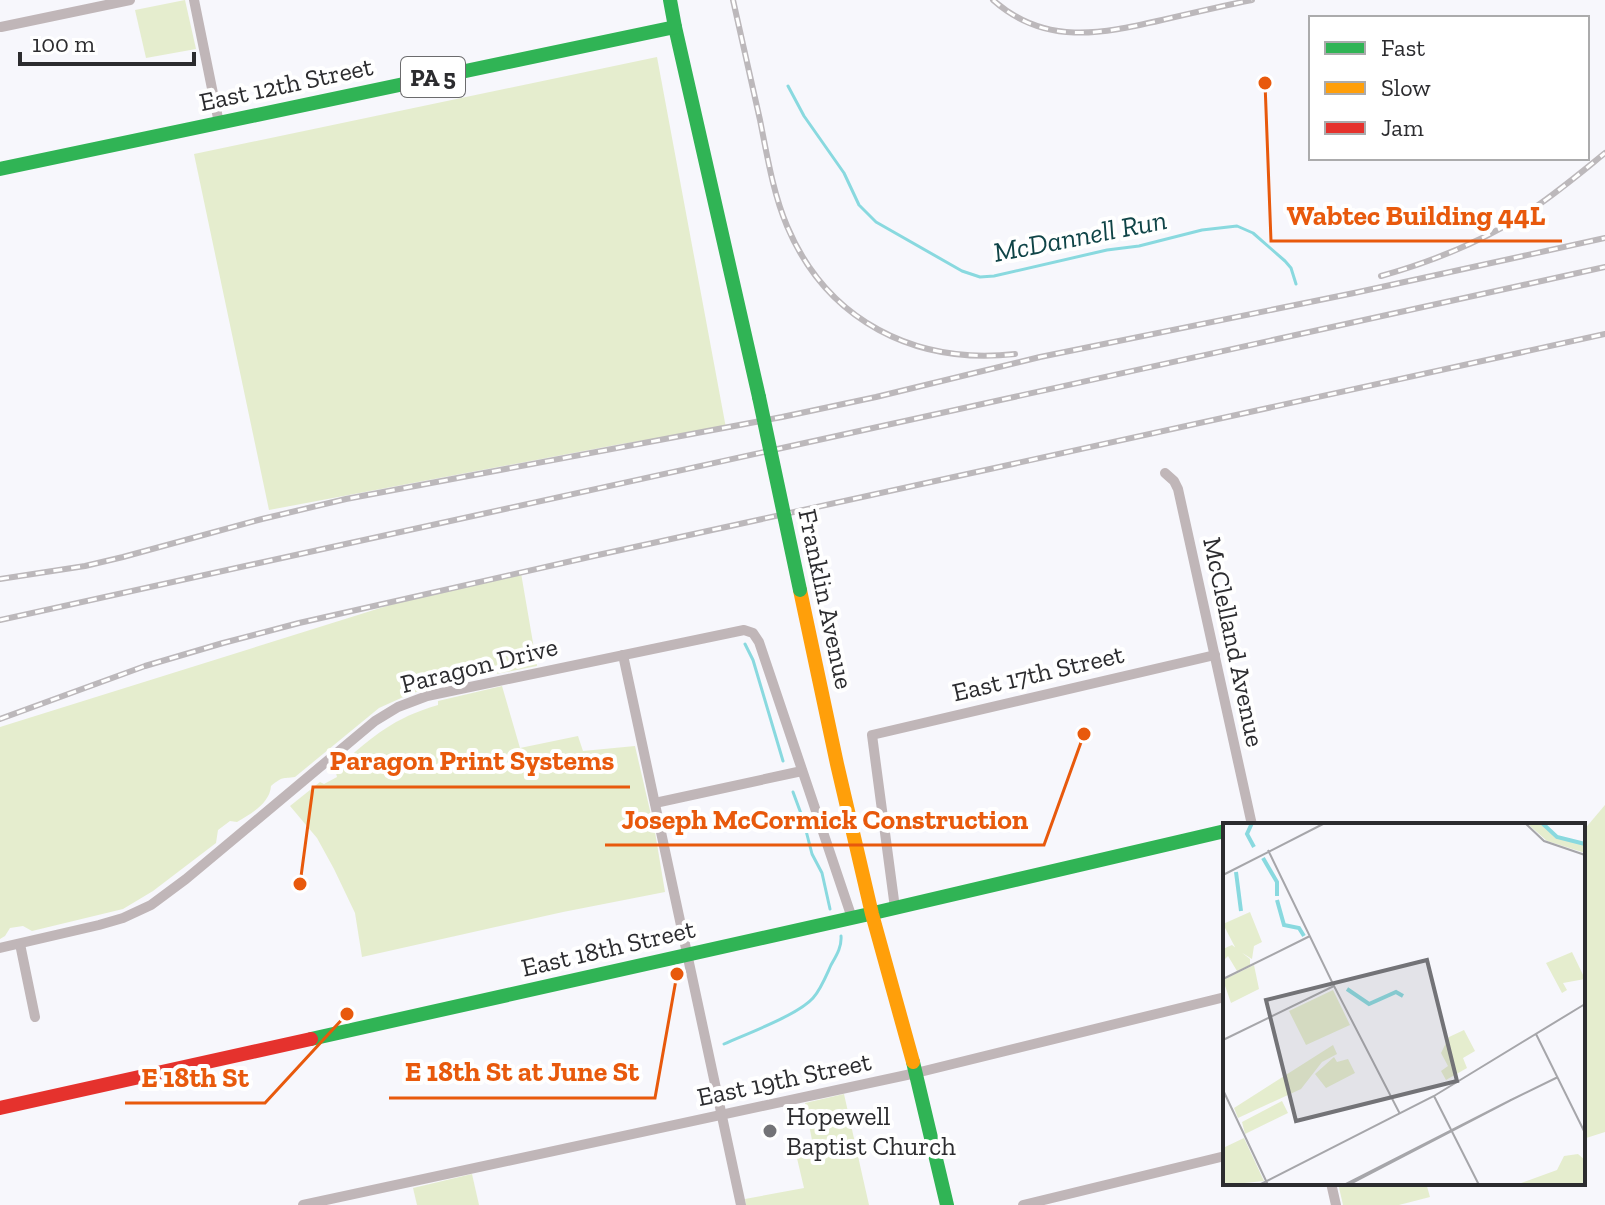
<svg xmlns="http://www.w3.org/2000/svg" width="1605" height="1205" font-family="'Zilla Slab',serif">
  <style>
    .green { fill: #e5edce }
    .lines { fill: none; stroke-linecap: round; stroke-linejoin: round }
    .stream { stroke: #89d9df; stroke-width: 3 }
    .street { stroke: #c0b6b8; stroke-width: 10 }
    .fast { stroke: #30b455; stroke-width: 14 }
    .slow { stroke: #ff9f0a; stroke-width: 14 }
    .jam { stroke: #e5322d; stroke-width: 14 }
    .rail-casing { stroke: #bcb8bb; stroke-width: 6 }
    .rail { stroke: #fff; stroke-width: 3; stroke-dasharray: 9; stroke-linecap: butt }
    .fast-bridge { stroke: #30b455; stroke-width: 14 }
    .poi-dot { fill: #737377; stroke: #fff; stroke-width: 3 }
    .labels { text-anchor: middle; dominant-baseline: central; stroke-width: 8; stroke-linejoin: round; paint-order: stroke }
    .shield { fill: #fff; stroke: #6b6b6d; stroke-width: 2 }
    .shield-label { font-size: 24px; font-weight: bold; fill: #2c2c2f }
    .street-label { font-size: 26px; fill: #2c2c2f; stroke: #fff }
    .poi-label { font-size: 26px; fill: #2c2c2f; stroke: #fff; text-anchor: start }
    .water-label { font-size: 28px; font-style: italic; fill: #0f4447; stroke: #fff }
    .inset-river { fill: none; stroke: #89d9df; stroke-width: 4 }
    .inset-road { fill: none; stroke: #a6a6aa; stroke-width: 2 }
    .view { fill: #737377; fill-opacity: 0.15; stroke: #737377; stroke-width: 4 }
    .inset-edge { fill: none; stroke: #2c2c2f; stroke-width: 4 }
    .leader { fill: none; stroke: #e8590c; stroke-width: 3 }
    .callout-dot { fill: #e8590c; stroke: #fff; stroke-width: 3 }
    .callout-label { font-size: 28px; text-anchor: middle; font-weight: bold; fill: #e8590c; stroke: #fff; stroke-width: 8; stroke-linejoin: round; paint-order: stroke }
  </style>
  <rect width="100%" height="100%" fill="#f7f7fc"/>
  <!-- green -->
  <g class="green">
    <path d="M185,0L196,49L146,58L135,10Z"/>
    <path d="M657,57L726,428L621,444L269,510L194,154Z"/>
    <path d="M521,573L537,666L434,686L410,694L379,708L295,777C282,779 283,776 271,786C270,803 251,814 237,822L230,821L218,830L216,843L153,891L123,909L32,931L23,926L10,928L5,936L0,939V727L409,599Z"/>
    <path d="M502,686L520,748L578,736L583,751L635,746L655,832L665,892L563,912L362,957L355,913L334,869L317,838L290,806L320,782L324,784L337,777L335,769C372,738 390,719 438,705V701Z"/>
    <path d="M1605,805V1132L1583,1139V831Z"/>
    <path d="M844,1094L869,1205H746L745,1199L804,1188L796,1154L814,1151L805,1103Z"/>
    <path d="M472,1174L479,1205H417L413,1188Z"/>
    <path d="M1338,1183H1426L1430,1197L1399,1205H1343Z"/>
  </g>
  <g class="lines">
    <!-- stream -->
    <g class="stream">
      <path d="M788,86L804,116L844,173L859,205L876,222L962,271L980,277L994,276L1107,250L1139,246L1202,230L1237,226L1253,233L1285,261L1291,268L1296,284"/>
      <path d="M745,644L753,660L783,761"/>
      <path d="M793,792L803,819L812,854L822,873L830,909"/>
      <path d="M724,1044C746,1034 798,1015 813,998C821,989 826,976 831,965C836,956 842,947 841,936"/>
    </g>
    <!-- street -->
    <g class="street">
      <path d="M194,0L219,123"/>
      <path d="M1,27L130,0"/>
      <path d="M1165,473L1174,481L1178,489L1252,825"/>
      <path d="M623,655L741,1205"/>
      <path d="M655,803L802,771"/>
      <path d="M895,908L872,735L1215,655"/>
      <path d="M20,944L35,1017"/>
      <path d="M0,948L99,925L123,918L151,905L186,879L375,721L398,707L427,696L744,630L753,633L759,642L852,918"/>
      <path d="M1331,1183L1336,1205"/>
      <path d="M303,1205L916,1073L1225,997"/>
      <path d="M1023,1205L1225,1156"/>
    </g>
    <!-- fast -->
    <g class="fast">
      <path d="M675,27L759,397"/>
      <path d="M0,169L675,27L670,0"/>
      <path d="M311,1039L865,915L1225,831"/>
      <path d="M913,1062L947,1205"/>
    </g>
    <!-- slow -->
    <path class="slow" d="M800,590L837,764L872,914L913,1062"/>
    <!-- jam -->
    <path class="jam" d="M0,1108L311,1039"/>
    <defs>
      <g id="rail">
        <path d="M733,0C742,40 751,80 760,120C767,155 773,193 787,226C827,321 915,365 1015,354"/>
        <path d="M993,0C1045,46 1101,34 1162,20C1192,13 1222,6 1252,0"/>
        <path d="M1381,276C1431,262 1481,242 1525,214C1553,196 1579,174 1605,153"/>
        <path d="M0,579L85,566L123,557L262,519L346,499L782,417L876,397L1040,357L1354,293L1605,238"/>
        <path d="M0,620L1605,267"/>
        <path d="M0,719L145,666L223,643L299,623L598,555L1605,334"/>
      </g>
    </defs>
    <!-- rail casing -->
    <use href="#rail" class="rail-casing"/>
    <!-- rail -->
    <use href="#rail" class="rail"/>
    <!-- fast-bridge -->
    <path class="fast-bridge" d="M759,397L800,590"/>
  </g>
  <!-- markers -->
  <circle class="poi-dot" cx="770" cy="1131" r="8"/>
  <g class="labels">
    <!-- shield labels -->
    <rect class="shield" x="401" y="57" width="64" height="40" rx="6"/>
    <g class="shield-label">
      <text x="433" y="77">PA 5</text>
    </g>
    <!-- street labels -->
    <g class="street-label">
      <text transform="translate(286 84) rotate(-12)">East 12th Street</text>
      <text transform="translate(826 599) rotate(78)">Franklin Avenue</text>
      <text transform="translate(1234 642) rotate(78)">McClelland Avenue</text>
      <text transform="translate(479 665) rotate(-14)">Paragon Drive</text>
      <text transform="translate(1038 673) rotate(-13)">East 17th Street</text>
      <text transform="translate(608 948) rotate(-13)">East 18th Street</text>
      <text transform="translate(784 1079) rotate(-12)">East 19th Street</text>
    </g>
    <!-- poi labels -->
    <g class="poi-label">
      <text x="786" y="1116">Hopewell<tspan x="786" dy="30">Baptist Church</tspan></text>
    </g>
    <!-- water labels -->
    <g class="water-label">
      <text transform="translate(1080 236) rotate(-11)">McDannell Run</text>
    </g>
  </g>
  <!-- overview -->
  <g transform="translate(1223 823)">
    <rect width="362" height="362" fill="#f7f7fc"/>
    <path d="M318,0L335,15L362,22V30L324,18L306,2ZM27,89L39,119L31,123L29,136L13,126L0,101ZM9,122L27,136V142L14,148L5,133L0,138V126ZM349,129L362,156L340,160L344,167L339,170L323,140ZM31,142L36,166L8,180L0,157ZM110,167L127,202L83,222L66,188ZM241,207L252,228L240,235L244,245L223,257L218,248L225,243L218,230L226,214ZM110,222L114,231L99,239L78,266L15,295L11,285ZM111,234L114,239L125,236L132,250L103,265L92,251ZM59,278L65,290L22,311L19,299ZM21,315L41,358L2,362L0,325ZM355,331L362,337V362H293L334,347L341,333Z" fill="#e5edce"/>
    <path class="inset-river" d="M29,0L24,11L31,24M319,0L334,14L362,21M40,35L54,59V73M13,49L18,88M54,77L61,102L76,105L81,113M124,166L146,181L173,169L180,173"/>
    <path class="inset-road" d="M302,0L321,18L362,32M0,52L102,0M0,156L87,113M111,163L177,291M313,211L362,310M0,217L111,163L45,27M0,267L45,362M211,273L256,362M288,277L335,254M36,362L211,273L362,181M121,362L288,277L125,362"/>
    <path class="view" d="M204,137L234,258L73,298L43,177Z"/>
    <rect width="362" height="362" class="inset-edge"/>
  </g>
  <!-- callouts -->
  <path class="leader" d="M1265 83L1271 241H1562M300 884L313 787H630M1084 734L1044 845H605M677 974L655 1098H389M347 1014L265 1103H125"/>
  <g class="callout-dot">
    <circle cx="1265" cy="83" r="8"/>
    <circle cx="300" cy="884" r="8"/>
    <circle cx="1084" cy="734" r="8"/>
    <circle cx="677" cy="974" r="8"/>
    <circle cx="347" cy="1014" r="8"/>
  </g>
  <g class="callout-label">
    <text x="1416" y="225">Wabtec Building 44L</text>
    <text x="472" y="770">Paragon Print Systems</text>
    <text x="825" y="829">Joseph McCormick Construction</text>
    <text x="522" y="1081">E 18th St at June St</text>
    <text x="195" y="1087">E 18th St</text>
  </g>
  <!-- legend -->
  <rect x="1309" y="16" width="280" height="144" fill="#ffffff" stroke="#ababac" stroke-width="2"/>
  <rect x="1325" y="42" width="40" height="12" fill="#30b455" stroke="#ababac" stroke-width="2"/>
  <text x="1381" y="56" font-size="24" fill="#2c2c2f">Fast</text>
  <rect x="1325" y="82" width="40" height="12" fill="#ff9f0a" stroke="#ababac" stroke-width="2"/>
  <text x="1381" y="96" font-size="24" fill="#2c2c2f">Slow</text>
  <rect x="1325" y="122" width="40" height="12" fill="#e5322d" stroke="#ababac" stroke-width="2"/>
  <text x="1381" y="136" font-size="24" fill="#2c2c2f">Jam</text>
  <!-- scale -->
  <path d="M20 52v12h174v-12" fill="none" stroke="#2c2c2f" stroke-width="4"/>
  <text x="32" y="52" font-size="24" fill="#2c2c2f" stroke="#ffffff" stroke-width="6" paint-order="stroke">100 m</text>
</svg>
